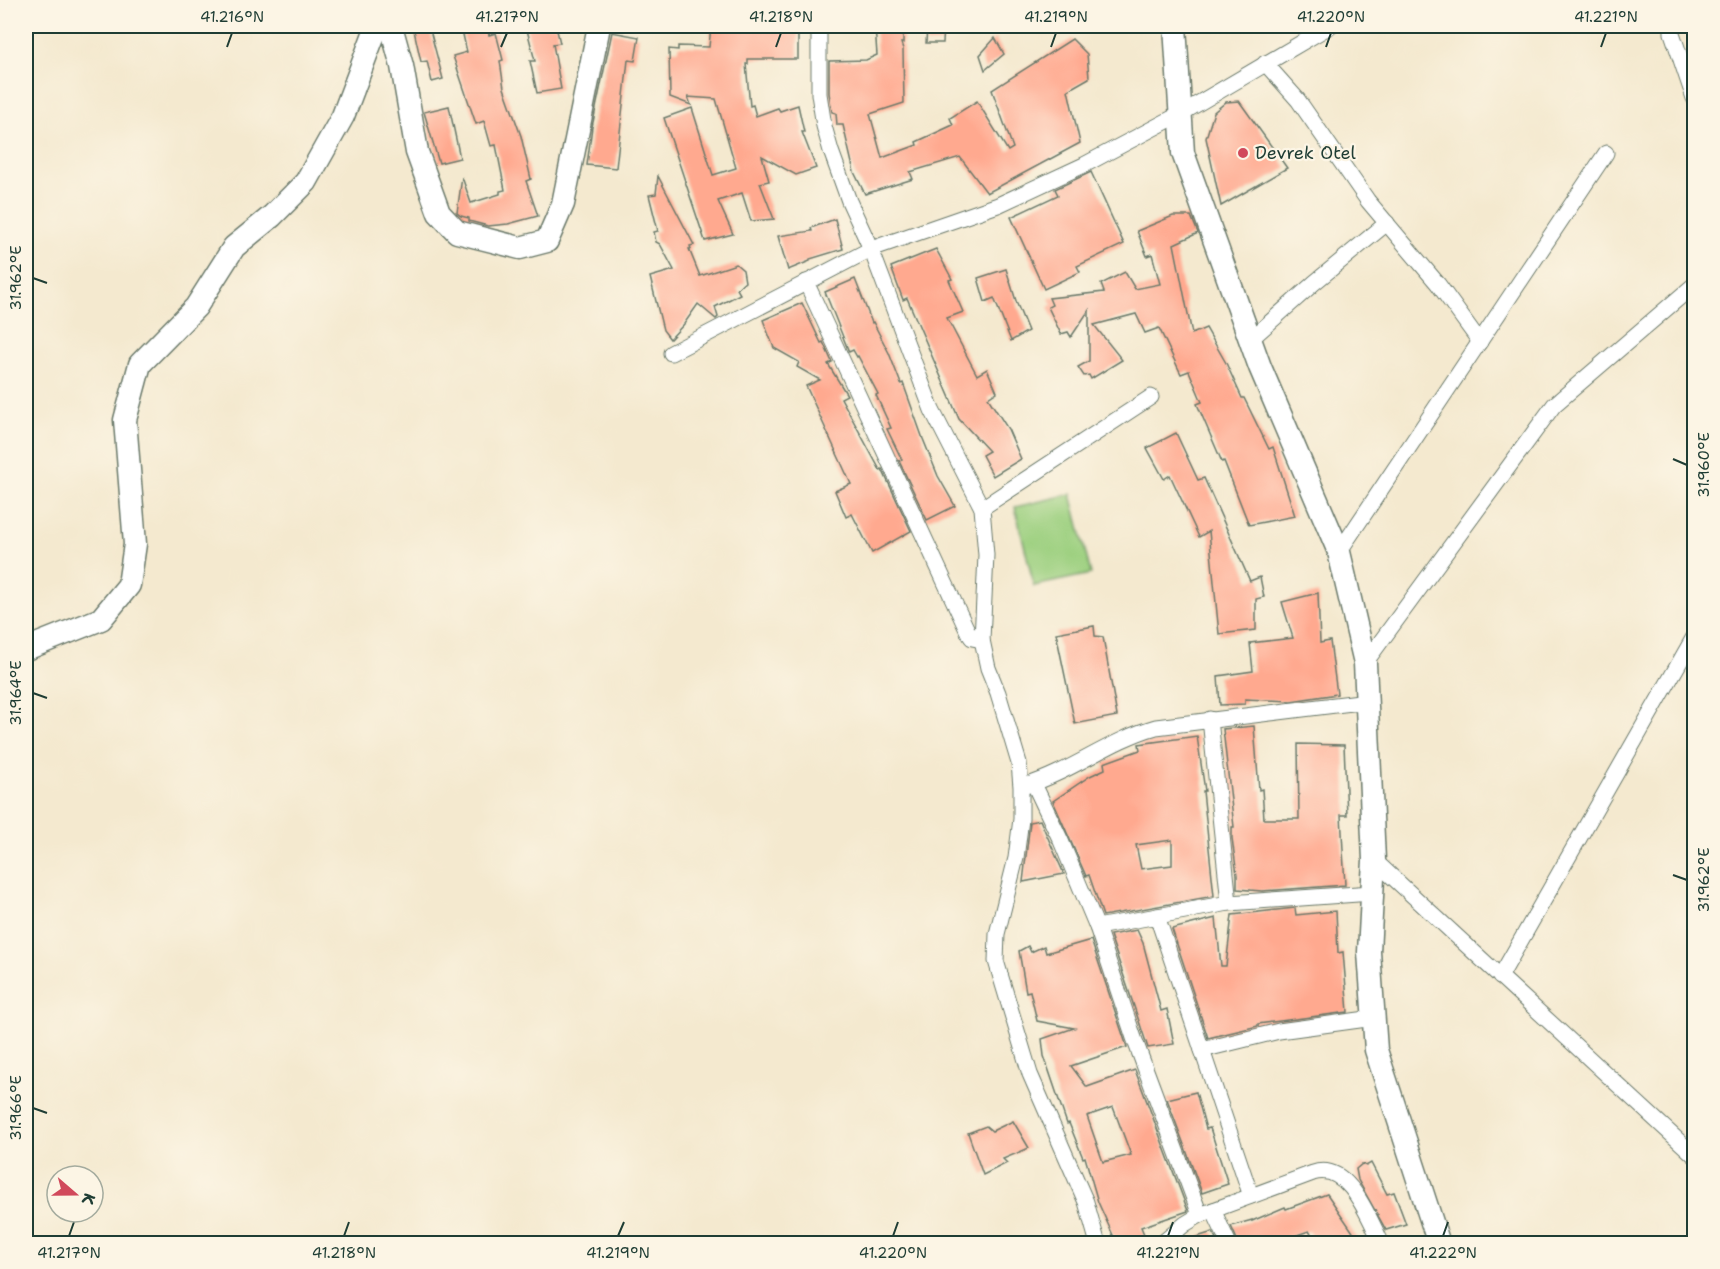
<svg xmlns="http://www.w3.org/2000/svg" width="1720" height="1269" font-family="'Shantell Sans',sans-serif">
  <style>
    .green { fill: #9dd080; stroke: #5e865a; stroke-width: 1.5 }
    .building { fill: #ffa98f; fill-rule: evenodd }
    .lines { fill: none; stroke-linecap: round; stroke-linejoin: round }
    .street-casing { stroke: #6a796a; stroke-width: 17 }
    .secondary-casing { stroke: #6a796a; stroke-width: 25 }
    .street { stroke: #fff; stroke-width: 15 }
    .secondary { stroke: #fff; stroke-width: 22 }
    .ticks { fill: none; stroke: #1f3d34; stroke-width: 2 }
    .poi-dot { fill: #d1495b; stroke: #fcf5e5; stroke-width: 2 }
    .labels { text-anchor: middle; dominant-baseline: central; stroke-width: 4.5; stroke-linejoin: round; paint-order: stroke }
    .poi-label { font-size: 18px; fill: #1f3d34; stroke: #fcf5e5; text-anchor: start }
    .neatline { fill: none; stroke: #1f3d34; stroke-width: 2 }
    .ticks-label { font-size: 15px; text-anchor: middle; fill: #1f3d34 }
  </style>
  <rect width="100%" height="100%" fill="#fcf5e5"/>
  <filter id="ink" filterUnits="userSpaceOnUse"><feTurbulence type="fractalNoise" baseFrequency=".0167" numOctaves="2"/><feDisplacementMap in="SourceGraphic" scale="12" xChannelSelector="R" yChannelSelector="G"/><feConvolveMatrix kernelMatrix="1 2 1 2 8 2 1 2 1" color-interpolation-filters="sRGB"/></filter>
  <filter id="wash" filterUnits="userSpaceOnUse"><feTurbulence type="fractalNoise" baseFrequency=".008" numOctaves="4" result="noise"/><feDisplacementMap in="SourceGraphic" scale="24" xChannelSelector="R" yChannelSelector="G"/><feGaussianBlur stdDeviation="1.35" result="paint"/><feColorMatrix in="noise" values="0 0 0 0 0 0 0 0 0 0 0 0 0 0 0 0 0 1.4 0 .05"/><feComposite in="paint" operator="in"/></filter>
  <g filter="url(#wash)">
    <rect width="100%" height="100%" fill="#f4e9cf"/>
    <!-- green -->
    <path class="green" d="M1071,494L1091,574L1034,586L1015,507Z"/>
    <g id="blocks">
      <!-- building -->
      <g class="building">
        <path d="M413,26H429L443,79L432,82L427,61L421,62Z"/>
        <path d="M461,26H487L489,35L496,33L503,60L500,61L504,88L521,136L531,179L526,181L538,216L508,224L488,226L469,221V218L461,216L457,213L462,177L471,203L500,194V191L505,190L496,145L491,146L484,121L476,124L453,56L467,52Z"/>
        <path d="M526,26H556L560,43L553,44L561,89L537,93L530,61H535Z"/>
        <path d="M711,26H798V59H748V64H746L750,106L753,105L756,116L778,108L780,111L798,105L804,132H802L816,168L796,175L762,156L769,181L760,183L774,219L751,221L742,193L718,201L733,234L705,241L664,118L692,108L713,175L736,168L716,99L688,97L691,105L670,97L669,49L678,50V46L709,47Z"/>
        <path d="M875,26H903V43H901L903,49L904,103L870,114L882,158L917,145L916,142L953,125L950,118L977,101L1008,151L1013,148L992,90L1072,39L1087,54L1089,78L1068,90L1080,143L987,193L960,157L910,172L913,179L865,194L854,172L843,125H837L836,113L832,112L829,93V61L866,60L877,55Z"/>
        <path d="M927,26H944L943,43H926Z"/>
        <path d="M612,32L639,37L635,61L628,60L616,168L587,165L592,127Z"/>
        <path d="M995,38L1004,54L985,70L980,55Z"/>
        <path d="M1239,101L1287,168L1221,206L1206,138L1214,112L1226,102Z"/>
        <path d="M449,106L460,158L439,163L424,112Z"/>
        <path d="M1091,172L1124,244L1077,266L1080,272L1044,289L1011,217L1058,195L1055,189Z"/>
        <path d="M658,176L694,245L690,246L691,249H689L700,276L736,264L743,270L745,282L737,289L740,294L715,307L718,317L716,319L698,304L684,324L670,339L663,330L650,277L674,270L660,244L656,242L654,232L658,231L649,195L656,194Z"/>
        <path d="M1173,216H1191L1198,233L1174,244L1192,334L1206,328L1226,363L1242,398H1244L1269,449L1273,447L1295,516L1249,525L1224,461L1222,462L1197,404L1202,402L1189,371L1181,374L1159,328L1145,333L1136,314L1094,325L1122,360L1091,379L1089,375L1084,376L1078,367L1089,361V310L1071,337L1068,332L1061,334L1048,307L1052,305L1049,298L1104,292L1101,284L1125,272L1135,289L1160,284L1152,254L1147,256L1137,231Z"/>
        <path d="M835,219L843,249L810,259V261L788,270L778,236L812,231L811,228Z"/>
        <path d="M936,249L952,279L949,280L963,312L947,318L977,375L987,369L997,392L988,398L1008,429L1021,459L993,476L982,455L989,451L959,419L907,298L903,300L891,267Z"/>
        <path d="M1006,269L1017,304L1028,331L1011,341L994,298L985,302L978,278Z"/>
        <path d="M855,279L872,323L873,322L889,353L901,384L903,383L923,439L938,476L955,506L927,520L899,461L902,460L887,429L891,428L876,395L878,394L858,356L857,357L853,350L849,352L825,292Z"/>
        <path d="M802,303L821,343L823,342L832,362L828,364L847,395L841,398L880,470L882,469L911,531L872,553L852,514L846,517L835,491L851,484L806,386L820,380L797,367L799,362L774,348L763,320Z"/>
        <path d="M1176,433L1198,480L1204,478L1250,581L1260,577L1264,597L1256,599V630L1219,634L1209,531L1199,537L1170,475L1164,479L1147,448Z"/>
        <path d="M1318,593L1320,643L1330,641L1337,694L1291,701L1245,699V704L1220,705L1218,676L1253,671L1250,643L1293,638L1282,602Z"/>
        <path d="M1094,626L1095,636L1103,637L1117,716L1075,724L1056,633Z"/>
        <path d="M1254,726L1259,790L1262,789L1264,819H1299L1298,744L1344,745L1347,815H1341L1345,885L1262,891L1237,889V875L1232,838V827H1234L1223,729Z"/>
        <path d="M1197,736L1205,791H1203L1214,896L1103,916L1089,875L1086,876L1053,801L1090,776L1105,769L1104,763L1140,750L1139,744ZM1172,840V865L1141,869L1136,845Z"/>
        <path d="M1040,820L1064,874L1023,882L1030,822Z"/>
        <path d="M1295,908L1296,915L1336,911L1338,953L1343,952L1348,1012L1258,1024V1026L1208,1038L1172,929L1216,918L1221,966H1226L1232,915Z"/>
        <path d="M1137,930L1143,943L1161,1011L1167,1009L1174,1044L1148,1048L1110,935Z"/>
        <path d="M1091,940L1127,1047L1071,1066L1087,1087L1135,1070L1188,1211L1141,1227L1148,1244H1117L1098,1202L1085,1157L1083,1158L1069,1123L1067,1124L1044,1056L1042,1039L1074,1028L1037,1021L1030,991L1026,992L1019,951L1028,946L1031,952L1044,946L1046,953ZM1113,1107L1131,1155L1103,1162L1087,1116Z"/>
        <path d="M1196,1092L1206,1129L1210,1128L1228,1184L1202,1193L1167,1099Z"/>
        <path d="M1013,1121L1029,1148L1003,1159L1007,1163L983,1175L968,1133L986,1126L992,1131Z"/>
        <path d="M1371,1163L1387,1194L1394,1192L1406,1224L1386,1230L1358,1180L1356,1169L1362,1164L1366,1166Z"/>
        <path d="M1327,1194L1361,1244H1317L1309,1231L1271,1244H1239L1231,1226L1252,1220V1221L1285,1207L1286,1209Z"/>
        <path d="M1213,1232L1218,1244H1185L1184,1241Z"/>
      </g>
    </g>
  </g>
  <g filter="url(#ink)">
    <use href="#blocks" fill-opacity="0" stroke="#6a796a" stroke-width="1.5"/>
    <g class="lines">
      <defs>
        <g id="street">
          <path d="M819,26V94L824,126L831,151L849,201L871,249L932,410L982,508L986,555L982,640L988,668L998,693L1019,763L1021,787V819L1016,858L997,934L996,961L1030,1074L1086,1202L1098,1244"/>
          <path d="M1672,26V33L1694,98"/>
          <path d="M1265,63L1298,100L1368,201L1438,284L1480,342"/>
          <path d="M806,282L968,632L972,638L982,640"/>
          <path d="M1250,340L1314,283L1387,223"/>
          <path d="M671,353L871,249L998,205L1084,165L1182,113L1330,26"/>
          <path d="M982,508L1151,397"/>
          <path d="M1339,552L1606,153"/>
          <path d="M1365,663L1554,405L1694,285"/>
          <path d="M1210,719L1229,903"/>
          <path d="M1034,784L1061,841L1097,927L1134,1038L1200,1215"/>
          <path d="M1025,786C1071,772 1110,740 1156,727L1368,701"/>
          <path d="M1374,860L1694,1155"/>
          <path d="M1157,916L1251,1196"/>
          <path d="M1097,927L1229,903L1372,893"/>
          <path d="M1500,977L1694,637"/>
          <path d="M1202,1050L1279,1031L1374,1018"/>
          <path d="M1213,1210L1229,1244"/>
          <path d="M1161,1244L1185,1224L1200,1215L1313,1173C1349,1161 1369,1219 1382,1244"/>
        </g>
        <g id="secondary">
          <path d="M391,26L402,66L417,152L439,213L457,232L520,248L547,241L563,204L599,26"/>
          <path d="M1175,26L1183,153L1260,367L1339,552L1365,663L1374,860L1369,952L1376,1050L1439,1244"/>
          <path d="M26,649L101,619L129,585L135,544L125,420L140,364L196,307L234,247L272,216L306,182L343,116L377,26"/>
        </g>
      </defs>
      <!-- street casing -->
      <use href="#street" class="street-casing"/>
      <!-- secondary casing -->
      <use href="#secondary" class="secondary-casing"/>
      <!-- street -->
      <use href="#street" class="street"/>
      <!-- secondary -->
      <use href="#secondary" class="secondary"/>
    </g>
  </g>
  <!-- ticks -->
  <path class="ticks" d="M227,47L232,33M501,47L507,33M776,47L781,33M1051,47L1056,33M1326,47L1331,33M1601,47L1606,33M33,278L47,283M1673,459L1687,465M33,693L47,698M1673,875L1687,880M33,1108L47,1113M69,1236L74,1222M344,1236L349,1222M618,1236L624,1222M893,1236L898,1222M1168,1236L1173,1222M1443,1236L1448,1222"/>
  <!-- markers -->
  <circle class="poi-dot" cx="1243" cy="153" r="6"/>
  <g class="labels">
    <!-- poi labels -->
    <g class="poi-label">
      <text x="1255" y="153">Devrek Otel</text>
    </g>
  </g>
  <!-- margin -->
  <rect width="1720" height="1269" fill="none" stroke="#fcf5e5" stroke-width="66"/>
  <!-- north arrow -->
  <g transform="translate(75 1194) rotate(110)"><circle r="28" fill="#fcf5e5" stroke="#a4ab9e" stroke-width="1.5"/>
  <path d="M0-4.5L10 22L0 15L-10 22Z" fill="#d1495b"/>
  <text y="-9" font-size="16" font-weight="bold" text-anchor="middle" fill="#1f3d34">K</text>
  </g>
  <rect x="33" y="33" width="1654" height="1203" class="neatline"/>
  <g class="ticks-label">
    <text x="232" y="22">41.216°N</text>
    <text x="507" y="22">41.217°N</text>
    <text x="781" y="22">41.218°N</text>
    <text x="1056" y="22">41.219°N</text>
    <text x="1331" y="22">41.220°N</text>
    <text x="1606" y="22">41.221°N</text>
    <text transform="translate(16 278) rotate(-90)" y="5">31.962°E</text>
    <text transform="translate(1704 465) rotate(-90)" y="5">31.960°E</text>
    <text transform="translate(16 693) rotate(-90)" y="5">31.964°E</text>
    <text transform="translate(1704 880) rotate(-90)" y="5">31.962°E</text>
    <text transform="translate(16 1108) rotate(-90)" y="5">31.966°E</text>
    <text x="69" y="1258">41.217°N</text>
    <text x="344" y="1258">41.218°N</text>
    <text x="618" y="1258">41.219°N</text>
    <text x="893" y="1258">41.220°N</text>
    <text x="1168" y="1258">41.221°N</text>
    <text x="1443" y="1258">41.222°N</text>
  </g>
</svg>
